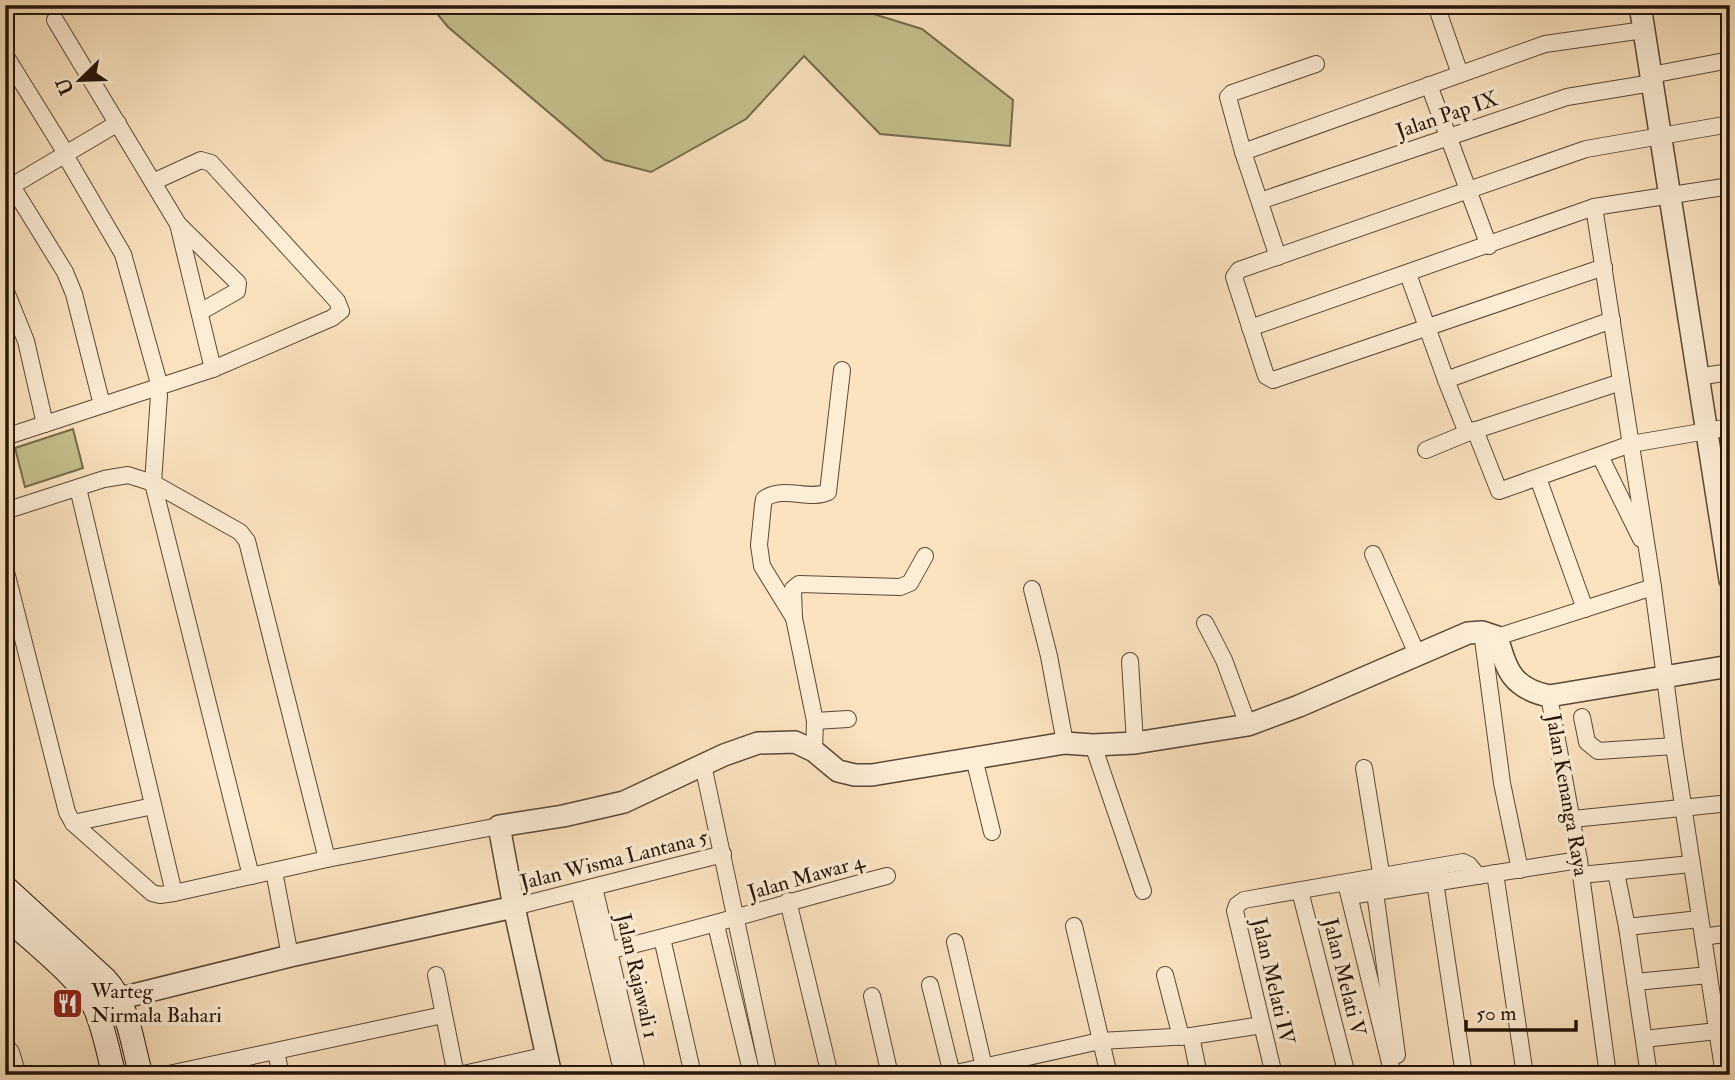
<svg xmlns="http://www.w3.org/2000/svg" width="1735" height="1080" font-family="'IM FELL Double Pica',serif">
  <style>
    .green { fill: #c5c18e; stroke: #756b4c; stroke-width: 2 }
    .lines { fill: none; stroke-linecap: round; stroke-linejoin: round }
    .minor-casing { stroke: #5a4837; stroke-width: 18 }
    .tertiary-casing { stroke: #5a4837; stroke-width: 24 }
    .secondary-casing { stroke: #25150a; stroke-width: 25 }
    .minor { stroke: #fcedd5; stroke-width: 16 }
    .tertiary { stroke: #fcedd5; stroke-width: 21 }
    .secondary { stroke: #fcedd5; stroke-width: 23 }
    .labels { text-anchor: middle; dominant-baseline: central; stroke-width: 7; stroke-linejoin: round; paint-order: stroke }
    .street-label { font-size: 21px; fill: #25150a; stroke: #fcedd5 }
    .poi-label { font-size: 21px; fill: #25150a; stroke: #fcedd5; text-anchor: start }
  </style>
  <rect width="100%" height="100%" fill="#fbe3bf"/>
  <filter id="stains"><feTurbulence type="fractalNoise" baseFrequency=".00286" numOctaves="4"/><feColorMatrix values="0 0 0 0 .2 0 0 0 0 .09 0 0 0 0 .02 0 0 0 .5 -.17"/></filter>
  <radialGradient id="worn" r=".72"><stop offset=".6" stop-color="#630" stop-opacity="0"/><stop offset="1" stop-color="#630" stop-opacity=".3"/></radialGradient>
  <!-- green -->
  <g class="green">
    <path d="M430,5H863L870,13L922,29L1013,100L1010,146L880,134L804,56L746,119L651,172L605,160L448,27Z"/>
    <path d="M73,429L83,468L25,487L15,448Z"/>
  </g>
  <g class="lines">
    <defs>
      <g id="minor">
        <path d="M1438,11L1460,74"/>
        <path d="M55,20L178,224L238,283L237,291L200,312"/>
        <path d="M5,55L62,147"/>
        <path d="M1651,75L1730,60"/>
        <path d="M1429,85L1489,246"/>
        <path d="M1243,152L1545,44L1644,30"/>
        <path d="M65,155L123,254L160,387"/>
        <path d="M5,175L65,272L74,294L102,405"/>
        <path d="M5,190L118,123"/>
        <path d="M1260,201L1567,97L1652,83"/>
        <path d="M1594,207L1653,587L1674,746L1724,1075"/>
        <path d="M178,224L213,369"/>
        <path d="M1278,257L1243,152L1228,97L1232,93L1316,64"/>
        <path d="M1604,267L1273,380L1266,376L1234,277L1239,270L1586,149L1730,124"/>
        <path d="M1408,274L1446,380L1467,433L1621,382"/>
        <path d="M5,289L26,341L45,424"/>
        <path d="M1250,328L1594,207L1730,186"/>
        <path d="M1697,377L1730,372"/>
        <path d="M1446,380L1612,320"/>
        <path d="M159,395L153,483L251,876"/>
        <path d="M1475,430L1499,491L1631,444L1730,427"/>
        <path d="M5,437L213,369L332,318L341,311L337,301L211,163L201,160L153,182"/>
        <path d="M1426,450L1467,433"/>
        <path d="M1600,456L1641,539"/>
        <path d="M1538,478L1585,609"/>
        <path d="M78,488L174,893"/>
        <path d="M5,511L104,479L128,475L153,483L240,532L247,541L327,859"/>
        <path d="M1373,554L1417,654"/>
        <path d="M5,568L67,812L73,823L152,893L160,895L174,893L327,859L499,826"/>
        <path d="M1032,589L1049,656L1065,743"/>
        <path d="M794,618L762,566L759,545L763,505L764,499C783,485 809,501 828,492L842,370"/>
        <path d="M1205,623L1224,660L1248,725"/>
        <path d="M1482,632L1502,783L1520,870"/>
        <path d="M1497,637L1653,587"/>
        <path d="M1130,661L1135,743"/>
        <path d="M1549,696L1579,860L1608,1075"/>
        <path d="M1582,717L1587,742L1598,751L1674,746"/>
        <path d="M815,721L848,719"/>
        <path d="M1093,745L1143,891"/>
        <path d="M814,751L815,721L794,618L793,589L799,584L900,587L910,583L925,556"/>
        <path d="M974,758L992,832"/>
        <path d="M703,765L769,1075"/>
        <path d="M1364,768L1383,885"/>
        <path d="M1573,819L1730,803"/>
        <path d="M73,823L153,806"/>
        <path d="M274,871L290,956"/>
        <path d="M1616,872L1627,927L1699,919"/>
        <path d="M1495,873L1525,1075"/>
        <path d="M1581,875L1691,864"/>
        <path d="M1435,882L1464,1075"/>
        <path d="M594,887L638,1075"/>
        <path d="M1347,887L1393,1075"/>
        <path d="M579,891L623,1075"/>
        <path d="M1300,891L1347,1075"/>
        <path d="M1375,892L1397,1055"/>
        <path d="M1350,896L1579,860"/>
        <path d="M788,901L830,1075"/>
        <path d="M514,907L723,854"/>
        <path d="M716,925L752,1075"/>
        <path d="M1074,926L1109,1075"/>
        <path d="M1627,927L1649,1075"/>
        <path d="M1703,937L1730,933"/>
        <path d="M662,938L693,1075"/>
        <path d="M955,942L984,1067"/>
        <path d="M594,954C693,932 789,901 887,876"/>
        <path d="M436,975L455,1070"/>
        <path d="M1165,975L1181,1037"/>
        <path d="M1635,982L1709,975"/>
        <path d="M930,985L952,1074"/>
        <path d="M872,996L890,1075"/>
        <path d="M1191,1036L1199,1075"/>
        <path d="M1644,1039L1717,1031"/>
        <path d="M5,1045L11,1052L18,1075"/>
        <path d="M276,1052L281,1075"/>
        <path d="M164,1075L443,1015"/>
        <path d="M459,1075L547,1055"/>
        <path d="M947,1075L1100,1041L1191,1036L1262,1025"/>
        <path d="M1274,1075L1235,911L1237,905L1244,900L1463,862L1469,865L1478,876"/>
      </g>
      <g id="tertiary">
        <path d="M1640,5L1730,580"/>
        <path d="M93,1005L290,956L514,907"/>
        <path d="M551,1075L514,907L499,826L563,816L624,802L724,755L758,743L795,742L814,751L838,771L855,775H872L1065,743L1093,745L1135,743L1248,725L1299,706L1468,633L1482,632L1497,637C1507,671 1512,688 1549,696L1730,666"/>
      </g>
      <g id="secondary">
        <path d="M5,887L105,979C128,1003 132,1043 141,1075"/>
        <path d="M5,916C31,940 78,976 94,1006C104,1027 108,1052 114,1075"/>
      </g>
    </defs>
    <!-- minor casing -->
    <use href="#minor" class="minor-casing"/>
    <!-- tertiary casing -->
    <use href="#tertiary" class="tertiary-casing"/>
    <!-- secondary casing -->
    <use href="#secondary" class="secondary-casing"/>
    <!-- minor -->
    <use href="#minor" class="minor"/>
    <!-- tertiary -->
    <use href="#tertiary" class="tertiary"/>
    <!-- secondary -->
    <use href="#secondary" class="secondary"/>
  </g>
  <!-- icons -->
  <defs>
    <symbol id="restaurant-square" viewBox="-11 -11 22 22"><rect x="-9" y="-9" width="18" height="18" rx="4" fill="#8f2418" stroke="#fcedd5"/><path d="M-5-6h1v4h1v-4h1v4h1v-4h1v5L-1.5 .5V6h-2V.5L-5-1ZM5-6V6H3V1.5H1.5Q1.5-4 5-6Z" fill="#fff"/></symbol>
  </defs>
  <g fill-rule="evenodd">
    <use href="#restaurant-square" x="50" y="986" width="35" height="35"/>
  </g>
  <g class="labels">
    <!-- street labels -->
    <g class="street-label">
      <text transform="translate(1447 115) rotate(-19)">Jalan Pap IX</text>
      <text transform="translate(1567 795) rotate(80)">Jalan Kenanga Raya</text>
      <text transform="translate(614 860) rotate(-14)">Jalan Wisma Lantana 5</text>
      <text transform="translate(806 877) rotate(-16)">Jalan Mawar 4</text>
      <text transform="translate(637 976) rotate(77)">Jalan Rajawali 1</text>
      <text transform="translate(1344 977) rotate(76)">Jalan Melati V</text>
      <text transform="translate(1273 981) rotate(77)">Jalan Melati IV</text>
    </g>
    <!-- poi labels -->
    <g class="poi-label">
      <text x="91" y="991">Warteg<tspan x="91" dy="24">Nirmala Bahari</tspan></text>
    </g>
  </g>
  <!-- margin -->
  <rect width="1735" height="1080" fill="none" stroke="#fbe3bf" stroke-width="28"/>
  <rect x="7" y="7" width="1721" height="1066" fill="none" stroke="#25150a" stroke-width="3.5"/>
  <rect x="14" y="14" width="1707" height="1052" fill="none" stroke="#25150a" stroke-width="2"/>
  <!-- north arrow -->
  <g transform="translate(80 80) rotate(247)" stroke="#fcedd5" stroke-width="5" paint-order="stroke">
  <path d="M0-5L12 26L0 18L-12 26Z" fill="#25150a"/>
  <text y="-10" font-size="19" font-weight="bold" text-anchor="middle" fill="#25150a">U</text>
  </g>
  <!-- scale -->
  <path d="M1466 1020v10h110v-10" fill="none" stroke="#25150a" stroke-width="3.5"/>
  <text x="1476" y="1020" font-size="21" fill="#25150a" stroke="#fcedd5" stroke-width="5" paint-order="stroke">50 m</text>
  <rect width="100%" height="100%" filter="url(#stains)"/>
  <rect width="100%" height="100%" fill="url(#worn)"/>
</svg>
